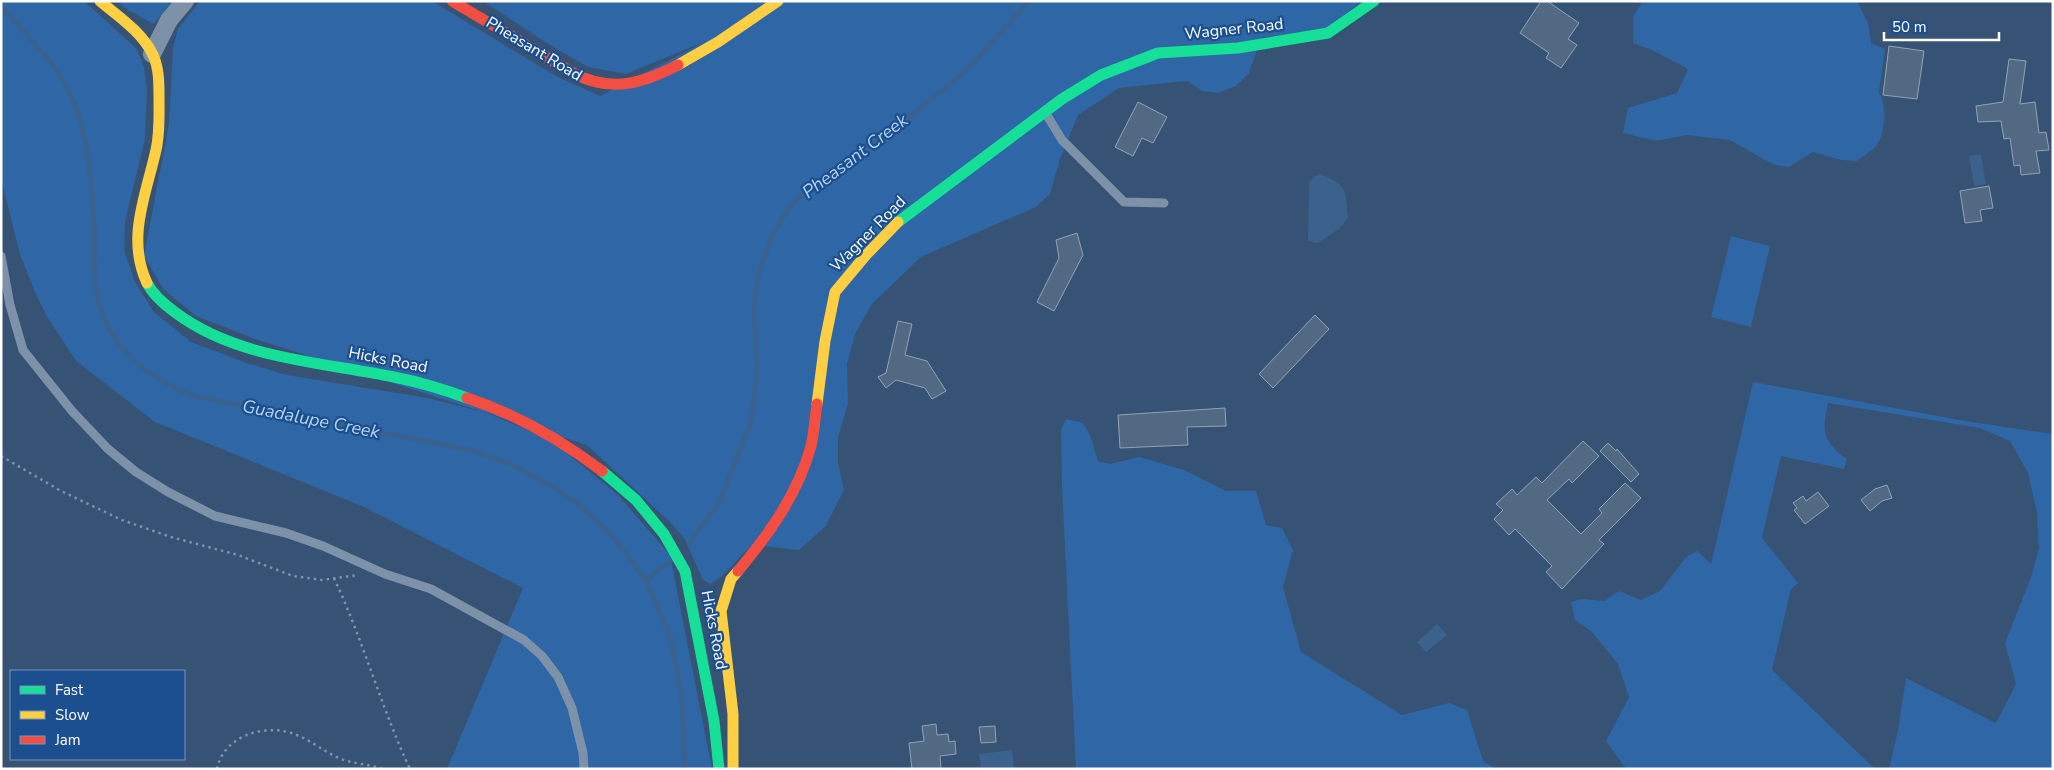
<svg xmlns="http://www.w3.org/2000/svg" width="2054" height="770" font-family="'Nunito Sans',sans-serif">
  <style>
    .green { fill: #2f66a5 }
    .water { fill: #3b618d }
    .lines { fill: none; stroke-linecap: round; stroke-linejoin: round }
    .stream { stroke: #3b618d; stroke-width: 4.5 }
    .building { fill: #526984; stroke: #92a2b6 }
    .path { stroke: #7d92a8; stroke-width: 2.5; stroke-dasharray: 2.5 4; stroke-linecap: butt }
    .lane { stroke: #7d92a8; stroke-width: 9 }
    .street { stroke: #7d92a8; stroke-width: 18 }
    .fast { stroke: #16e098; stroke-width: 11 }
    .slow { stroke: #ffcf43; stroke-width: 11 }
    .jam { stroke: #f24e42; stroke-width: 11 }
    .labels { text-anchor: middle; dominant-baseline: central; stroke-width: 4.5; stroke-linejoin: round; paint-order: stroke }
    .street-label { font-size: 16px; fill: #fff; stroke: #1b4f8f }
    .water-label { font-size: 18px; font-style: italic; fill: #b5d3f5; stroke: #1b4f8f }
  </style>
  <rect width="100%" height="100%" fill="#365274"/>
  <!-- green -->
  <g class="green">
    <path d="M1,1H84L136,48L144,67L147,89L145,139L125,222L124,250L135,282L154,312L191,342L247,363L287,375L428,398L487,413L550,439L618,495L670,555L712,769H447L523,588L364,507L155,422L76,361L46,315L35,292L20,254L1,179Z"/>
    <path d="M117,1H173L154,24L128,10Z"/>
    <path d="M200,1H432L556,76L600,96L704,42L626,74L588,67L545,42L483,1H1362L1327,28L1261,38L1249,73L1236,86L1218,93L1202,91L1187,81L1119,88L1078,115L1060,159L1050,194L1036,207L921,257L872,304L855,334L847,364L848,404L838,437V463L844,490L826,526L799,550L752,545L722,576L710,584L703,580L684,538L671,523L587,445L258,340L196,316L164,290L144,256L169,124L173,48L178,29Z"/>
    <path d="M1643,1H1857L1868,23L1871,43L1885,49L1879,92C1887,105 1886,133 1876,146C1871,152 1863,156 1857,161L1841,160L1813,152L1789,167L1774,165L1730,140L1687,135L1656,141L1623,133L1628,108L1677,93L1688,69L1652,50L1633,43V17Z"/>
    <path d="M1731,236L1770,246L1751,327L1711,317Z"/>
    <path d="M1753,382L1965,421L2053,434V769H1889L1898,730L1906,678L1996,723L2016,684L2005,643L2031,577L2039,548L2037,513L2028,473L2010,441L1980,428L1828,403C1822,433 1822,440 1847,459L1844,469L1781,456L1762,538L1798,583L1791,589L1772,670L1875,769H1626L1606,741L1629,697L1618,664L1592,632L1575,620L1571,602L1582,599L1604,601L1619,591L1641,600L1660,591L1686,557L1697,551L1711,564Z"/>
    <path d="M1066,419L1083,423L1090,435L1098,461L1110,464L1139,457L1184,470L1226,491H1256L1266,525L1282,528L1293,550L1283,587L1301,652L1402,715L1449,703L1467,710L1483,761L1496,769H1076L1062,487L1061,430Z"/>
  </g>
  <!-- water -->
  <g class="water">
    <path d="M1981,154L1986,184L1974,186L1969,156Z"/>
    <path d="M1320,174C1349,186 1345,189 1348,218L1339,229L1318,243L1308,241L1309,183L1315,176Z"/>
    <path d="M1437,624L1447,635L1426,652L1417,642Z"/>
    <path d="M1012,750L1014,768L981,769L979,754Z"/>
  </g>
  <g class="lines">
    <!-- stream -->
    <g class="stream">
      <path d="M1,7C31,40 67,73 79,117C89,151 92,187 94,222C95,242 93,263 95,283C102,342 141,375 194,396L470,450L515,466L556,489L576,502L611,534L646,580L671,639L682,699L685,769"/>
      <path d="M689,543L719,503L751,422L757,372L754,311L758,275L771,238L788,209L811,186L922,107L969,68L1029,1"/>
      <path d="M646,580L671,561"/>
    </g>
  </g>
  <!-- building -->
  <g class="building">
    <path d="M1541,1H1547L1579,23L1568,39L1577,45L1561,68L1546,58L1549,53L1520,33Z"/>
    <path d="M1889,46L1924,51L1917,99L1883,95Z"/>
    <path d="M2009,59L2026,61L2020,104L2035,102L2039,133L2046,132L2049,150L2036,151L2040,173L2021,175L2020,165L2014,166L2010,138L2004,139L2001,121L1978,122L1976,106L2003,102Z"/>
    <path d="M1138,102L1167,117L1153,143L1142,138L1133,156L1115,147Z"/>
    <path d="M1989,186L1993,208L1980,210L1982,221L1965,223L1960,191Z"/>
    <path d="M1077,233L1083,255L1054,311L1037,302L1059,258L1056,240Z"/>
    <path d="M1315,315L1329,329L1273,388L1259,374Z"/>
    <path d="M898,321L912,324L905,355L927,361L946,391L932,399L925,388L896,380L886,388L878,377L886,373Z"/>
    <path d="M1225,408L1226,426L1187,427L1188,445L1120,448L1118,415Z"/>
    <path d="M1583,441L1599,456L1572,483L1569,479L1547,500L1581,534L1602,513L1599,509L1625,483L1641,498L1599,540L1604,544L1562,589L1546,572L1552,566L1515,529L1509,535L1494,519L1503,510L1496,504L1512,489L1517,495L1536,477L1542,483Z"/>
    <path d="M1608,443L1616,451L1617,449L1639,474L1631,482L1600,451Z"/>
    <path d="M1887,485L1892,498L1882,501L1870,511L1861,500L1875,489Z"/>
    <path d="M1818,492L1829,506L1805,524L1794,510L1797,508L1793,503L1803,496L1806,501Z"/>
    <path d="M936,724L937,735L948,734L949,742L955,741L956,754L940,756L941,769H912L909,743L924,741L922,726Z"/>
    <path d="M995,726L996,742L981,743L979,727Z"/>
  </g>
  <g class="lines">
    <!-- path -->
    <g class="path">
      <path d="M1,456L61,491L122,520L171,537L238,555L293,576L322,580L358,575"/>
      <path d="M334,578C363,640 381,707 410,769"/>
      <path d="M217,769C223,736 265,723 294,734C311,740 324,752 341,759C354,764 369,764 382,769"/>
    </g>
    <!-- lane -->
    <g class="lane">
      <path d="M1045,112L1062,140L1124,202L1164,203"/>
      <path d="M1,256L10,305L23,350L72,411L108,449L136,472L168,492L215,516L286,533L323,546L385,574L431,589L524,640L542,656L558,677L572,708L583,753L584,769"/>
    </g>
    <!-- street -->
    <path class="street" d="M152,54L169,20L185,1"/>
    <!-- fast -->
    <g class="fast">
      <path d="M898,222L1062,99L1101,75L1158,53L1238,48L1328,33L1374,1"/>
      <path d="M147,283C153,295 165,305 176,313C238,359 321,362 394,377C419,382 443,389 467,398"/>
      <path d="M602,471L636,500L664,534L685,571L714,721L719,769"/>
    </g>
    <!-- slow -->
    <g class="slow">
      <path d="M100,1C119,17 142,32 153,55C159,68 159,83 159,96C159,114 160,133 156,150C146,195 126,238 147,283"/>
      <path d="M678,65L718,42L778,1"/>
      <path d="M817,404L825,341L835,292L866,255L898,222"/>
      <path d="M733,769V714L721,611L731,579L738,571"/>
    </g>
    <!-- jam -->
    <g class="jam">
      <path d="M452,1L575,74C612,93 643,83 678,65"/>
      <path d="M467,398C516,414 561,440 602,471"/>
      <path d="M738,571C769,534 798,494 811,446C814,433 815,418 817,404"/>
    </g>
  </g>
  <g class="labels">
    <!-- street labels -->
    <g class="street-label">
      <text transform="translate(1234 29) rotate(-6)">Wagner Road</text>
      <text transform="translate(534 49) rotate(31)">Pheasant Road</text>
      <text transform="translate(868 234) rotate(-45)">Wagner Road</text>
      <text transform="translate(388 360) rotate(11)">Hicks Road</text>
      <text transform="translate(714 630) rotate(79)">Hicks Road</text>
    </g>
    <!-- water labels -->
    <g class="water-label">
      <text transform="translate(855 156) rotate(-37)">Pheasant Creek</text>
      <text transform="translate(311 419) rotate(11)">Guadalupe Creek</text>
    </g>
  </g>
  <!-- border -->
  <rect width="2054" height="770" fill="none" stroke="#ffffff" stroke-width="5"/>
  <!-- legend -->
  <rect x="10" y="670" width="175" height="90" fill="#1b4f8f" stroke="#7695bc"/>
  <rect x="20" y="686" width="25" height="8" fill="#16e098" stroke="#7695bc"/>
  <text x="55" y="695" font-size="15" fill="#ffffff">Fast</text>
  <rect x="20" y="711" width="25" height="8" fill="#ffcf43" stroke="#7695bc"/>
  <text x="55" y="720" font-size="15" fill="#ffffff">Slow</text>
  <rect x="20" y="736" width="25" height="8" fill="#f24e42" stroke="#7695bc"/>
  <text x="55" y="745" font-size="15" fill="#ffffff">Jam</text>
  <!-- scale -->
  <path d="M1884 32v8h115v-8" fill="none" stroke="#ffffff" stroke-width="2.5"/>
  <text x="1892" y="32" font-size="15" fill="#ffffff" stroke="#1b4f8f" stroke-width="4" paint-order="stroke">50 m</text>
</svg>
